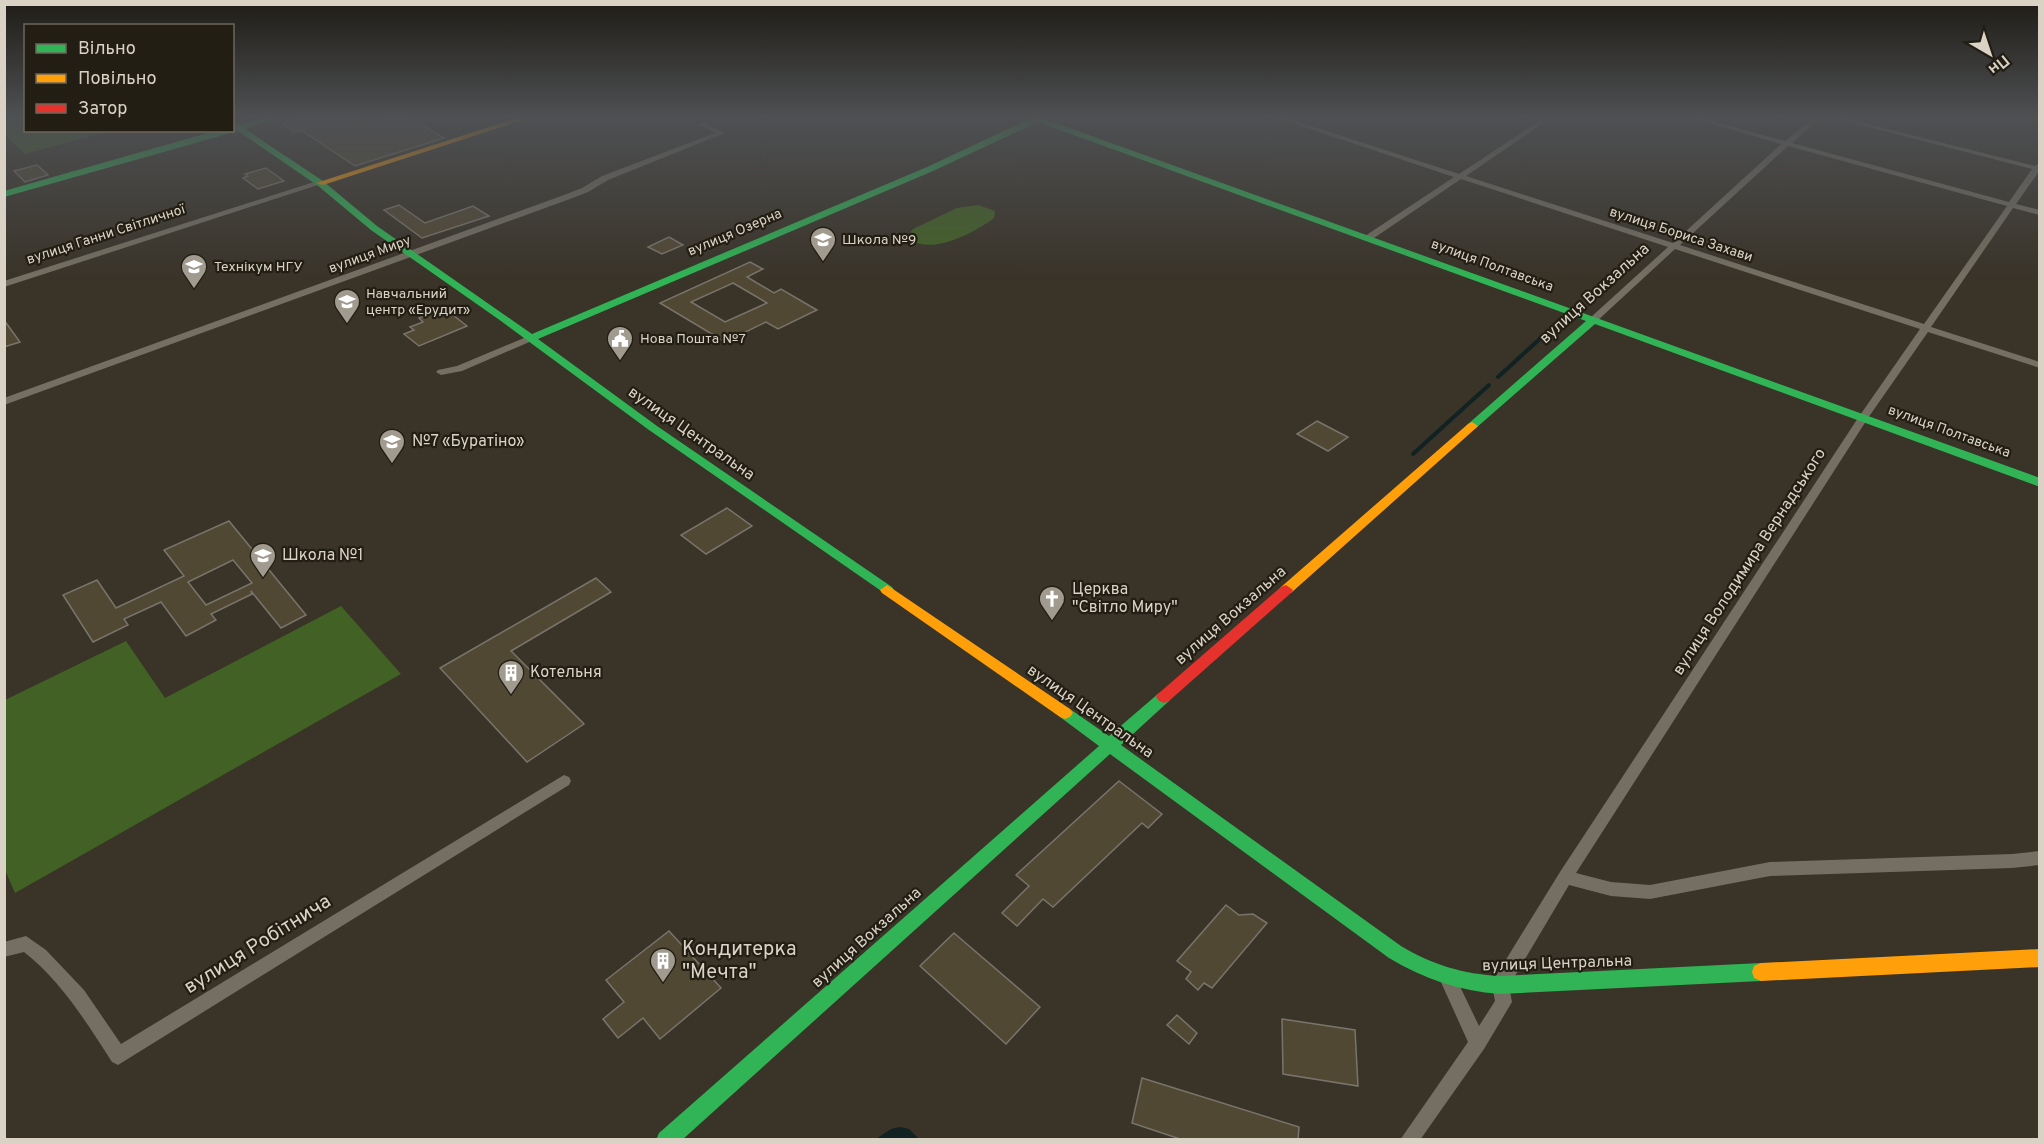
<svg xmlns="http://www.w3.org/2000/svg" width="2044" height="1144" font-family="Overpass,sans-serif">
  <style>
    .green { fill: #426124 }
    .water { fill: #112223 }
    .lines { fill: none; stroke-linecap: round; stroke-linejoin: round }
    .stream { stroke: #112223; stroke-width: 4 }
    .building { fill: #514834; stroke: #79746b; stroke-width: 1.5; fill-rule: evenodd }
    .street { fill: #746f62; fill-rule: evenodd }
    .fast { fill: #30b455; fill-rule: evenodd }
    .slow { fill: #ff9f0a; fill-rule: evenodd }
    .jam { fill: #e5322d; fill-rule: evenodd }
    .labels { text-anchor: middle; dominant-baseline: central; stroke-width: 4.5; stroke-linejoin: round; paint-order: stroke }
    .far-street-label { font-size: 14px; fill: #d9d2c5; stroke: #231e14 }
    .far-poi-label { font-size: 14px; fill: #d9d2c5; stroke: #231e14; text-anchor: start }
    .street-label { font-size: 16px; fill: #d9d2c5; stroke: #231e14 }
    .poi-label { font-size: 16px; fill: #d9d2c5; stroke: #231e14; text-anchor: start }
    .near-street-label { font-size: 20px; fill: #d9d2c5; stroke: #231e14 }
    .near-poi-label { font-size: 20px; fill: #d9d2c5; stroke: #231e14; text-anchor: start }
  </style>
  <rect width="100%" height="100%" fill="#393328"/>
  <!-- green -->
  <g class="green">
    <path d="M5,118H25L26,130L111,131L25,154L5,135Z"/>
    <path d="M978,205L995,211L994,218C976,232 929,257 909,238L911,231L915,228L957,208Z"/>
    <path d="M341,606L401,674L15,893L5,870V700L126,641L165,698Z"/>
  </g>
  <!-- water -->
  <path class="water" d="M900,1127L909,1129L919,1139H876L891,1129Z"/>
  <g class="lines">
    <!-- stream -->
    <g class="stream">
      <path d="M1498,377L1543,336"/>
      <path d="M1413,454L1489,385"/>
    </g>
  </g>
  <!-- building -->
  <g class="building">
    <path d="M301,118H365L366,124L387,118H410L444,138L355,166L301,130L294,132L282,123Z"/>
    <path d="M37,165L48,175L25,182L14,171Z"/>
    <path d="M266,168L284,181L258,189L243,178L248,176L245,174Z"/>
    <path d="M399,205L425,223L473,206L489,216L422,238L384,210Z"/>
    <path d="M669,237L683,245L662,254L648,247Z"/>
    <path d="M750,262L763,269L747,277L774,293L781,289L817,310L778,329L766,322L725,342L660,303ZM733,283L767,303L725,322L691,302Z"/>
    <path d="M444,308L467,326L419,346L404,334L414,330L410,327L423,322L419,318Z"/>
    <path d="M4,320L20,342L4,347Z"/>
    <path d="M1317,421L1336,431L1348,437L1328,451L1297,434Z"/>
    <path d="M727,508L752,526L706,554L681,535Z"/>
    <path d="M229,521L306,615L281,628L251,591L252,594L211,614L216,620L186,636L161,602L124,619L128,625L93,642L63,595L97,580L116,608L184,576L164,550ZM233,560L252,583L206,605L188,582Z"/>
    <path d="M596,578L611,592L511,651L584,724L527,762L440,668Z"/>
    <path d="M1119,781L1162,814L1148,828L1142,823L1053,907L1043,899L1017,926L1002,913L1029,886L1016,875Z"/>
    <path d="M1226,905L1239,915L1253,914L1267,923L1212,988L1204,983L1198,990L1186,979L1191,972L1177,961Z"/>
    <path d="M669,931L721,988L660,1039L643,1018L618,1038L603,1019L624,1002L606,980Z"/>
    <path d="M954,933L1040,1007L1006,1044L920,966Z"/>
    <path d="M1177,1015L1197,1033L1189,1044L1167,1025Z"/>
    <path d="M1282,1019L1355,1030L1358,1086L1283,1074Z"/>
    <path d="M1142,1078L1299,1127L1298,1140H1183L1132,1123Z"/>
  </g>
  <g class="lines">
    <!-- street -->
    <g class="street">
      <path d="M1277,118H1287L1459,174L1544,118H1551L1466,176L1673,243L1781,144L1691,118H1701L1785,141L1814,118H1821L1792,143L2009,202L2032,169L1833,118H1844L2035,166L2040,162V170L2016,204L2040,210V215L2013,208L1931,327L2040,362V368L1928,332L1868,418L1576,873L1611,882L1650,885L1770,862L2012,854L2040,851V865L2012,868L1770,876L1650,899L1611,896L1569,885L1509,986L1512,1002L1484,1049L1420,1140H1400L1468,1042L1440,980L1442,974L1448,972L1454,974L1479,1026L1495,1001L1492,985L1494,979L1560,872L1858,418L1920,329L1675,249L1596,322H1590V318L1668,247L1461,179L1371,240H1365V236L1454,177ZM1788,146L2007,206L1924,324L1680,245Z"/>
      <path d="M700,123H704L725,133L608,180L588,192L570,199L4,405V398L564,195L582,188L602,176L715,133L700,125Z"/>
      <path d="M317,181L324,183L4,287V281Z"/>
      <path d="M531,335L536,338L534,340L462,371L441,375L436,372L438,370L457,366Z"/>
      <path d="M564,775L569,777L571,781L569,785L118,1065L112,1062C86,1022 62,982 24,952L4,957V942L26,936L46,950L84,990L121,1044Z"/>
    </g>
    <!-- fast -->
    <g class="fast">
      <path d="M265,118H277L245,129L323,181L377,226L532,334L927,167L1031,118H1042L2040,478V487L1595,324L1476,428H1468L1466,426L1468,424L1586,321L1038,122L933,171L538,339L657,426L892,587L894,590L887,595L649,430L501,321L371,230L317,185L238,131L4,197V191L218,130H232V121L240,125Z"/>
      <path d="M1164,691L1169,693L1172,697L1169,701L1121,745L1401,946C1433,965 1463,974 1500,976L1761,963L1768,966L1770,972L1768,978L1761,981L1500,994C1459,991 1424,979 1389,958L1110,754L682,1140H656L659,1133L1099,746L1060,717L1057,713L1060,709L1065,707L1070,709L1109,736L1159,693Z"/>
    </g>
    <!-- slow -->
    <g class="slow">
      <path d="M517,118H529L323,185L316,183Z"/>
      <path d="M1472,422L1478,426L1476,428L1291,593H1281L1279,590L1281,587L1468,424Z"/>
      <path d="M887,585L1070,709L1073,713L1070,717L1065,719L1060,717L882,593L880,590Z"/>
      <path d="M2040,949V967L1761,981L1754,978L1752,972L1754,966L1761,963Z"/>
    </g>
    <!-- jam -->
    <path class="jam" d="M1286,585L1293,590L1291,593L1169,701L1164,703L1159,701L1156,697L1159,693L1281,587Z"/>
  </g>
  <!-- sky -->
  <linearGradient id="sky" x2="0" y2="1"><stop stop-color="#1f1c16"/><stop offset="0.42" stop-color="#4e5053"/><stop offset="1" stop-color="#4e5053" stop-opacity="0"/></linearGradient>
  <rect width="2044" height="278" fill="url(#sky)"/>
  <!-- icons -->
  <defs>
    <symbol id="school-pin" viewBox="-11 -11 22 30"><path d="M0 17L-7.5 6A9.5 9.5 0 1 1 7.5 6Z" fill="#a19a8e" stroke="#231e14"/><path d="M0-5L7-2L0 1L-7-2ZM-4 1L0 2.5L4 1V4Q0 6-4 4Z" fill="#fff"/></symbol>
    <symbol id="university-pin" viewBox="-11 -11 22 30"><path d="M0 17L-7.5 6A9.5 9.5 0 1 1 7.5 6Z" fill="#a19a8e" stroke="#231e14"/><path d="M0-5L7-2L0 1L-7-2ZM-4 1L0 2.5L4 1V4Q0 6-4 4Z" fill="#fff"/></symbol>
    <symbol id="civic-pin" viewBox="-11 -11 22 30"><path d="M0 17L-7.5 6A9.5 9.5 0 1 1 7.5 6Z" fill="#a19a8e" stroke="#231e14"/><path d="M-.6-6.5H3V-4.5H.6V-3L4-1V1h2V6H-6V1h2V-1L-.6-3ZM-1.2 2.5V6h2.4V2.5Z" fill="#fff"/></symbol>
    <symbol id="church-pin" viewBox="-11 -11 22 30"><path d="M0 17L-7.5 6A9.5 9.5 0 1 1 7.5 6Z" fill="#a19a8e" stroke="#231e14"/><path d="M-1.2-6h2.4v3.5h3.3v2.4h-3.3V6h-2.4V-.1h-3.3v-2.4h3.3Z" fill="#fff"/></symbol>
    <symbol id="building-pin" viewBox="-11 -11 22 30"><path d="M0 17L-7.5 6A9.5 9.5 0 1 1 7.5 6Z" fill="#a19a8e" stroke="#231e14"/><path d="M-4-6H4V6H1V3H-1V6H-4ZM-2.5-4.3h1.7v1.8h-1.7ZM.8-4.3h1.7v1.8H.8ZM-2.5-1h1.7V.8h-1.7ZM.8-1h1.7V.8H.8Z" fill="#fff"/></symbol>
  </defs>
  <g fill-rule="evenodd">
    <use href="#school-pin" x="808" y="225" width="30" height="40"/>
    <use href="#university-pin" x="179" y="252" width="30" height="40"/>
    <use href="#school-pin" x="332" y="287" width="30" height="40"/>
    <use href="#civic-pin" x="605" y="324" width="30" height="40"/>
    <use href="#school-pin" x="377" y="427" width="30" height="40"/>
    <use href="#school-pin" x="248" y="541" width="30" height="40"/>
    <use href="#church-pin" x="1037" y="584" width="30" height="40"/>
    <use href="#building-pin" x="496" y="658" width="30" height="40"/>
    <use href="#building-pin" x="648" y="946" width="30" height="40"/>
  </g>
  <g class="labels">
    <!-- far-street labels -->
    <g class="far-street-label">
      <text transform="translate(735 233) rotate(-23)">вулиця Озерна</text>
      <text transform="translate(106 235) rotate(-18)">вулиця Ганни Світличної</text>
      <text transform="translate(1681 235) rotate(18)">вулиця Бориса Захави</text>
      <text transform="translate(370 255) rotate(-20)">вулиця Миру</text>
      <text transform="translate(1492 266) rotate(20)">вулиця Полтавська</text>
      <text transform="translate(1949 432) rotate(20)">вулиця Полтавська</text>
    </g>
    <!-- far-poi labels -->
    <g class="far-poi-label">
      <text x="842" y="240">Школа №9</text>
      <text x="214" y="267">Технікум НГУ</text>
      <text x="366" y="294">Навчальний<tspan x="366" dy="16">центр «Ерудит»</tspan></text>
      <text x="640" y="339">Нова Пошта №7</text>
    </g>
    <!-- street labels -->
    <g class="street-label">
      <text transform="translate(1595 294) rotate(-42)">вулиця Вокзальна</text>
      <text transform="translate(691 434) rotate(35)">вулиця Центральна</text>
      <text transform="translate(1750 562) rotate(-57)">вулиця Володимира Вернадського</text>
      <text transform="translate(1231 616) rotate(-41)">вулиця Вокзальна</text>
      <text transform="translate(1090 712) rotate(35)">вулиця Центральна</text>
      <text transform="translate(867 938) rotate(-42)">вулиця Вокзальна</text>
      <text transform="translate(1557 964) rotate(-2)">вулиця Центральна</text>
    </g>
    <!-- poi labels -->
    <g class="poi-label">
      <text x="412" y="442">№7 «Буратіно»</text>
      <text x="282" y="556">Школа №1</text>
      <text x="1072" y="590">Церква<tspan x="1072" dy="18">"Світло Миру"</tspan></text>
      <text x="530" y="673">Котельня</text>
    </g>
    <!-- near-street labels -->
    <g class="near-street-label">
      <text transform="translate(258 945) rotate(-32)">вулиця Робітнича</text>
    </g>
    <!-- near-poi labels -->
    <g class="near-poi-label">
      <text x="682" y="950">Кондитерка<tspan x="682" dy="23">"Мечта"</tspan></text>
    </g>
  </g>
  <!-- border -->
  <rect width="2044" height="1144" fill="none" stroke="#d9d2c5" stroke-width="12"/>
  <!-- legend -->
  <rect x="24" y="24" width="210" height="108" fill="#231e14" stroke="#6c665b" stroke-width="1.5"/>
  <rect x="36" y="44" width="30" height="9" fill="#30b455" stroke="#6c665b" stroke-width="1.5"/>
  <text x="78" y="54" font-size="18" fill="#d9d2c5">Вільно</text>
  <rect x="36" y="74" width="30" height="9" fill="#ff9f0a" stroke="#6c665b" stroke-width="1.5"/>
  <text x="78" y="84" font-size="18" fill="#d9d2c5">Повільно</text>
  <rect x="36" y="104" width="30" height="9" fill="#e5322d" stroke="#6c665b" stroke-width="1.5"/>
  <text x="78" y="114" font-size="18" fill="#d9d2c5">Затор</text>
  <!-- north arrow -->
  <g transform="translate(1990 54) rotate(141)" stroke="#231e14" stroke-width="4.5" paint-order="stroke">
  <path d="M0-4.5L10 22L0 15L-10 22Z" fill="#d9d2c5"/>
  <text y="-9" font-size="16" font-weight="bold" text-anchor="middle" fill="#d9d2c5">Пн</text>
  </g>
</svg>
